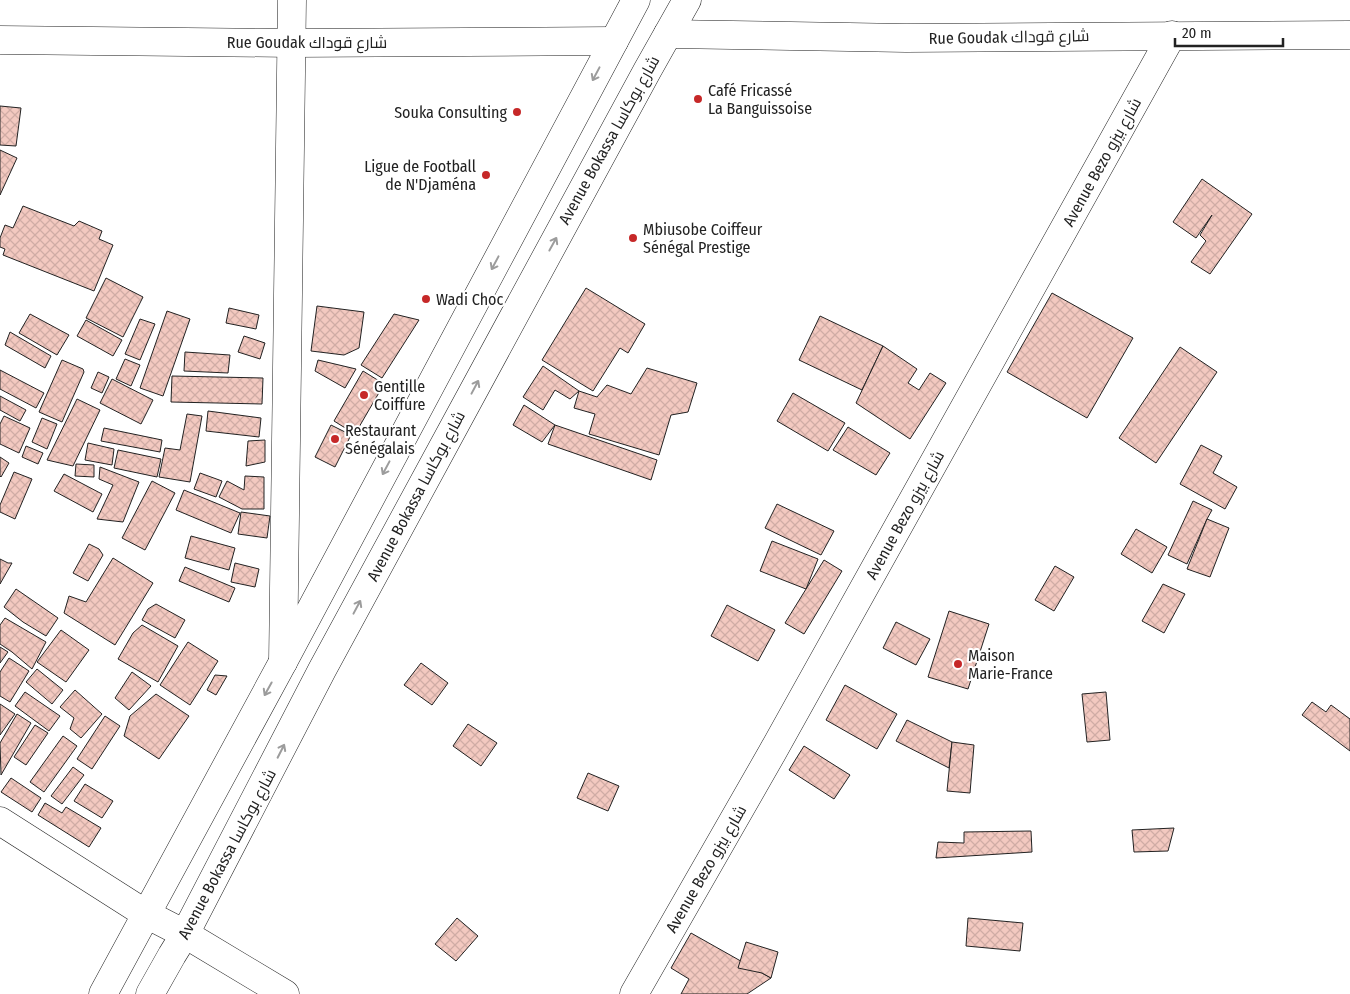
<svg xmlns="http://www.w3.org/2000/svg" width="1350" height="994" font-family="'Fira Sans Condensed',Cairo,sans-serif">
  <style>
    .building { fill: url(#building-cross-hatch); stroke: #222 }
    .lines { fill: none; stroke-linecap: round; stroke-linejoin: round }
    .street-casing { stroke: #222; stroke-width: 29 }
    .secondary-casing { stroke: #222; stroke-width: 29 }
    .street { stroke: #fff; stroke-width: 28 }
    .secondary { stroke: #fff; stroke-width: 28 }
    .oneway { stroke: #9c9c9c }
    .poi-dot { fill: #c62828; stroke: #fff; stroke-width: 2 }
    .labels { text-anchor: middle; dominant-baseline: central; stroke-width: 4; stroke-linejoin: round; paint-order: stroke }
    .street-label { font-size: 16px; fill: #222; stroke: #fff }
    .poi-label { font-size: 16px; fill: #222; stroke: #fff; text-anchor: start }
  </style>
  <defs>
    <pattern id="building-cross-hatch" width="8" height="8" patternUnits="userSpaceOnUse" patternTransform="scale(1.25)"><rect width="8" height="8" fill="#f3c9c0"/><path d="M0 0l8 8M0 8l8-8" fill="none" stroke="#d0aca5"/></pattern>
  </defs>
  <rect width="100%" height="100%" fill="#fff"/>
  <!-- building -->
  <g class="building">
    <path d="M0,106L21,108L16,146L0,145Z"/>
    <path d="M0,150L17,158L0,195Z"/>
    <path d="M1202,179L1252,214L1210,274L1191,262L1206,241L1200,235L1212,215L1196,238L1173,222Z"/>
    <path d="M23,206L74,226L79,221L102,231L99,239L113,245L94,291L3,255L5,249L0,247V238L5,225L13,228Z"/>
    <path d="M106,278L143,297L123,337L86,318Z"/>
    <path d="M586,288L645,324L628,353L620,348L593,391L542,360Z"/>
    <path d="M1052,293L1133,338L1087,418L1007,372Z"/>
    <path d="M317,306L364,312L359,348L344,355L311,351Z"/>
    <path d="M229,308L259,315L256,329L226,323Z"/>
    <path d="M167,311L190,319L163,396L140,388Z"/>
    <path d="M30,314L69,335L57,355L19,333Z"/>
    <path d="M394,314L419,320L382,378L361,365Z"/>
    <path d="M820,316L883,346L862,390L799,360Z"/>
    <path d="M140,319L155,324L140,360L125,354Z"/>
    <path d="M86,320L122,340L113,356L77,336Z"/>
    <path d="M10,332L51,356L45,368L5,345Z"/>
    <path d="M244,336L265,343L260,359L238,352Z"/>
    <path d="M883,346L917,369L908,383L919,390L930,373L946,383L910,439L856,403Z"/>
    <path d="M1180,347L1217,372L1156,463L1119,438Z"/>
    <path d="M185,352L230,355L228,373L184,371Z"/>
    <path d="M125,359L140,365L131,386L116,379Z"/>
    <path d="M62,360L83,369L84,372L62,422L39,412Z"/>
    <path d="M318,360L356,369L345,388L315,371Z"/>
    <path d="M543,366L579,391L570,399L555,390L543,410L523,397Z"/>
    <path d="M647,368L697,383L688,412L671,415L659,455L589,434L595,414L574,408L579,391L597,397L607,385L631,394Z"/>
    <path d="M0,370L44,393L36,408L0,389Z"/>
    <path d="M363,371L384,384L355,434L334,421Z"/>
    <path d="M98,372L109,377L102,393L91,388Z"/>
    <path d="M172,376L263,378L262,404L171,402Z"/>
    <path d="M112,379L153,400L141,424L100,403Z"/>
    <path d="M793,393L845,423L828,451L777,421Z"/>
    <path d="M0,396L26,410L20,421L0,410Z"/>
    <path d="M77,399L100,410L73,466L47,460Z"/>
    <path d="M524,405L555,425L542,442L513,425Z"/>
    <path d="M208,411L261,418L259,437L206,431Z"/>
    <path d="M187,414L202,416L190,482L159,477L165,448L180,450Z"/>
    <path d="M4,416L30,428L19,453L0,444V424Z"/>
    <path d="M42,418L57,424L47,449L32,442Z"/>
    <path d="M331,425L351,435L335,467L315,457Z"/>
    <path d="M555,425L657,460L651,480L548,444Z"/>
    <path d="M848,427L890,453L876,475L833,450Z"/>
    <path d="M104,428L162,440L160,452L101,441Z"/>
    <path d="M265,440V462L246,466L248,441Z"/>
    <path d="M88,443L114,449L112,465L85,460Z"/>
    <path d="M1201,445L1222,456L1213,473L1237,487L1225,509L1180,484Z"/>
    <path d="M26,446L43,453L38,464L22,457Z"/>
    <path d="M118,450L161,459L157,477L114,468Z"/>
    <path d="M0,457L9,463L1,477L0,476Z"/>
    <path d="M76,464L94,465V477L75,476Z"/>
    <path d="M100,467L139,482L123,522L97,519L113,485L99,479Z"/>
    <path d="M14,472L32,479L15,519L0,512V505Z"/>
    <path d="M200,473L222,481L216,497L194,489Z"/>
    <path d="M64,474L102,494L93,512L54,491Z"/>
    <path d="M245,476L264,477V509H242L219,497L227,481L244,490Z"/>
    <path d="M152,481L175,493L145,550L122,538Z"/>
    <path d="M184,490L240,513L231,533L176,510Z"/>
    <path d="M1193,501L1212,510L1207,519L1187,564L1168,555Z"/>
    <path d="M777,504L834,531L821,555L765,528Z"/>
    <path d="M241,512L270,516L267,538L238,534Z"/>
    <path d="M1207,519L1229,528L1210,577L1187,569Z"/>
    <path d="M1136,529L1167,547L1152,573L1121,554Z"/>
    <path d="M191,536L235,548L229,570L185,558Z"/>
    <path d="M772,541L818,559L806,589L760,571Z"/>
    <path d="M89,544L99,549L103,555L88,581L73,573Z"/>
    <path d="M113,558L153,583L115,645L64,613L69,596L86,602Z"/>
    <path d="M0,559L8,563H12L0,584Z"/>
    <path d="M824,560L842,571L804,634L785,623Z"/>
    <path d="M235,563L259,569L255,587L231,582Z"/>
    <path d="M1055,566L1074,577L1054,611L1035,600Z"/>
    <path d="M185,567L235,588L229,602L179,581Z"/>
    <path d="M1163,584L1185,594L1164,633L1142,621Z"/>
    <path d="M16,589L58,618L46,636L23,622L4,607Z"/>
    <path d="M156,604L185,620L175,638L142,620L148,609Z"/>
    <path d="M727,605L775,630L758,661L711,636Z"/>
    <path d="M949,611L989,624L968,689L928,677Z"/>
    <path d="M5,618L46,642L32,669L12,652L0,644V625Z"/>
    <path d="M896,622L930,639L916,665L883,648Z"/>
    <path d="M142,625L178,646L158,682L118,659L133,633Z"/>
    <path d="M61,630L89,650L66,682L37,662Z"/>
    <path d="M188,642L218,661L190,705L160,685Z"/>
    <path d="M0,647L8,652L0,663Z"/>
    <path d="M9,658L29,671L10,702L0,696V672Z"/>
    <path d="M421,663L448,683L432,705L404,685Z"/>
    <path d="M37,669L63,690L52,704L26,682Z"/>
    <path d="M132,672L151,686L129,710L115,698Z"/>
    <path d="M215,675L227,676L216,695L207,690Z"/>
    <path d="M845,685L897,714L877,749L826,720Z"/>
    <path d="M75,690L102,714L81,738L70,729L74,718L60,707Z"/>
    <path d="M25,692L60,716L49,731L15,706Z"/>
    <path d="M1106,692L1110,740L1087,742L1082,694Z"/>
    <path d="M156,694L189,716L159,759L124,736L130,716Z"/>
    <path d="M1312,702L1326,712L1331,705L1350,719V751L1302,715Z"/>
    <path d="M0,704L15,714L0,735Z"/>
    <path d="M17,714L31,723L1,775L0,743Z"/>
    <path d="M105,716L120,726L92,769L77,759Z"/>
    <path d="M907,720L952,742L949,768L896,741Z"/>
    <path d="M468,724L497,743L481,766L453,746Z"/>
    <path d="M35,725L48,733L26,765L14,757Z"/>
    <path d="M63,736L77,746L44,792L30,782Z"/>
    <path d="M952,742L974,745L970,793L947,791Z"/>
    <path d="M804,746L850,775L834,799L789,770Z"/>
    <path d="M73,767L84,775L62,804L51,796Z"/>
    <path d="M588,773L619,786L608,811L577,798Z"/>
    <path d="M11,778L41,798L32,812L1,792Z"/>
    <path d="M85,784L113,801L102,818L74,801Z"/>
    <path d="M45,803L62,813L66,807L101,828L89,847L38,815Z"/>
    <path d="M1174,828L1168,851L1134,852L1132,830Z"/>
    <path d="M1031,831L1032,852L936,858L938,842L964,843V832Z"/>
    <path d="M457,918L478,936L456,961L435,944Z"/>
    <path d="M968,918L1023,923L1020,951L966,946Z"/>
    <path d="M691,933L762,973L771,978L747,994H681L689,979L671,968Z"/>
    <path d="M746,942L778,952L771,978L762,973L738,968Z"/>
  </g>
  <g class="lines">
    <defs>
      <g id="street">
        <path d="M668,34L906,38L1350,35"/>
        <path d="M0,40L291,43L614,41"/>
        <path d="M283,662L292,0"/>
        <path d="M0,821L146,914L185,934L285,994"/>
        <path d="M634,994L772,753L1172,35"/>
      </g>
      <g id="secondary">
        <path d="M103,994L283,662L636,0"/>
        <path d="M150,994L172,955L185,934L322,670L647,71L687,0"/>
      </g>
    </defs>
    <!-- street casing -->
    <use href="#street" class="street-casing"/>
    <!-- secondary casing -->
    <use href="#secondary" class="secondary-casing"/>
    <!-- street -->
    <use href="#street" class="street"/>
    <!-- secondary -->
    <use href="#secondary" class="secondary"/>
  </g>
  <!-- one-way arrows -->
  <defs><path id="oneway-shaft" d="M-6 0H5M1.5-3L5.5 0L1.5 3" fill="none" stroke-width="1.6" stroke-linecap="round" stroke-linejoin="round" transform="scale(1.25)"/></defs>
  <g class="oneway">
    <use href="#oneway-shaft" transform="translate(596 74) rotate(118)"/>
    <use href="#oneway-shaft" transform="translate(553 244) rotate(-61)"/>
    <use href="#oneway-shaft" transform="translate(495 263) rotate(118)"/>
    <use href="#oneway-shaft" transform="translate(475 387) rotate(-62)"/>
    <use href="#oneway-shaft" transform="translate(386 468) rotate(118)"/>
    <use href="#oneway-shaft" transform="translate(357 607) rotate(-62)"/>
    <use href="#oneway-shaft" transform="translate(268 689) rotate(119)"/>
    <use href="#oneway-shaft" transform="translate(281 751) rotate(-63)"/>
  </g>
  <!-- markers -->
  <g class="poi-dot">
    <circle cx="698" cy="99" r="5"/>
    <circle cx="517" cy="112" r="5"/>
    <circle cx="486" cy="175" r="5"/>
    <circle cx="633" cy="238" r="5"/>
    <circle cx="426" cy="299" r="5"/>
    <circle cx="364" cy="395" r="5"/>
    <circle cx="335" cy="439" r="5"/>
    <circle cx="958" cy="664" r="5"/>
  </g>
  <g class="labels">
    <!-- street labels -->
    <g class="street-label">
      <text transform="translate(1009 37) rotate(-1)">Rue Goudak شارع قوداك</text>
      <text x="307" y="42">Rue Goudak شارع قوداك</text>
      <text transform="translate(609 140) rotate(-61)">Avenue Bokassa شارع بوكاسا</text>
      <text transform="translate(1102 162) rotate(-61)">Avenue Bezo شارع بيزو</text>
      <text transform="translate(416 496) rotate(-62)">Avenue Bokassa شارع بوكاسا</text>
      <text transform="translate(905 515) rotate(-61)">Avenue Bezo شارع بيزو</text>
      <text transform="translate(227 854) rotate(-62)">Avenue Bokassa شارع بوكاسا</text>
      <text transform="translate(706 869) rotate(-60)">Avenue Bezo شارع بيزو</text>
    </g>
    <!-- poi labels -->
    <g class="poi-label">
      <text x="708" y="90">Café Fricassé<tspan x="708" dy="18">La Banguissoise</tspan></text>
      <text x="507" y="112" text-anchor="end">Souka Consulting</text>
      <text x="476" y="166" text-anchor="end">Ligue de Football<tspan x="476" dy="18">de N'Djaména</tspan></text>
      <text x="643" y="229">Mbiusobe Coiffeur<tspan x="643" dy="18">Sénégal Prestige</tspan></text>
      <text x="436" y="299">Wadi Choc</text>
      <text x="374" y="386">Gentille<tspan x="374" dy="18">Coiffure</tspan></text>
      <text x="345" y="430">Restaurant<tspan x="345" dy="18">Sénégalais</tspan></text>
      <text x="968" y="655">Maison<tspan x="968" dy="18">Marie-France</tspan></text>
    </g>
  </g>
  <!-- scale -->
  <path d="M1175 38v8h108v-8" fill="none" stroke="#222222" stroke-width="2.5"/>
  <text x="1182" y="38" font-size="15" fill="#222222" stroke="#ffffff" stroke-width="4" paint-order="stroke">20 m</text>
</svg>
